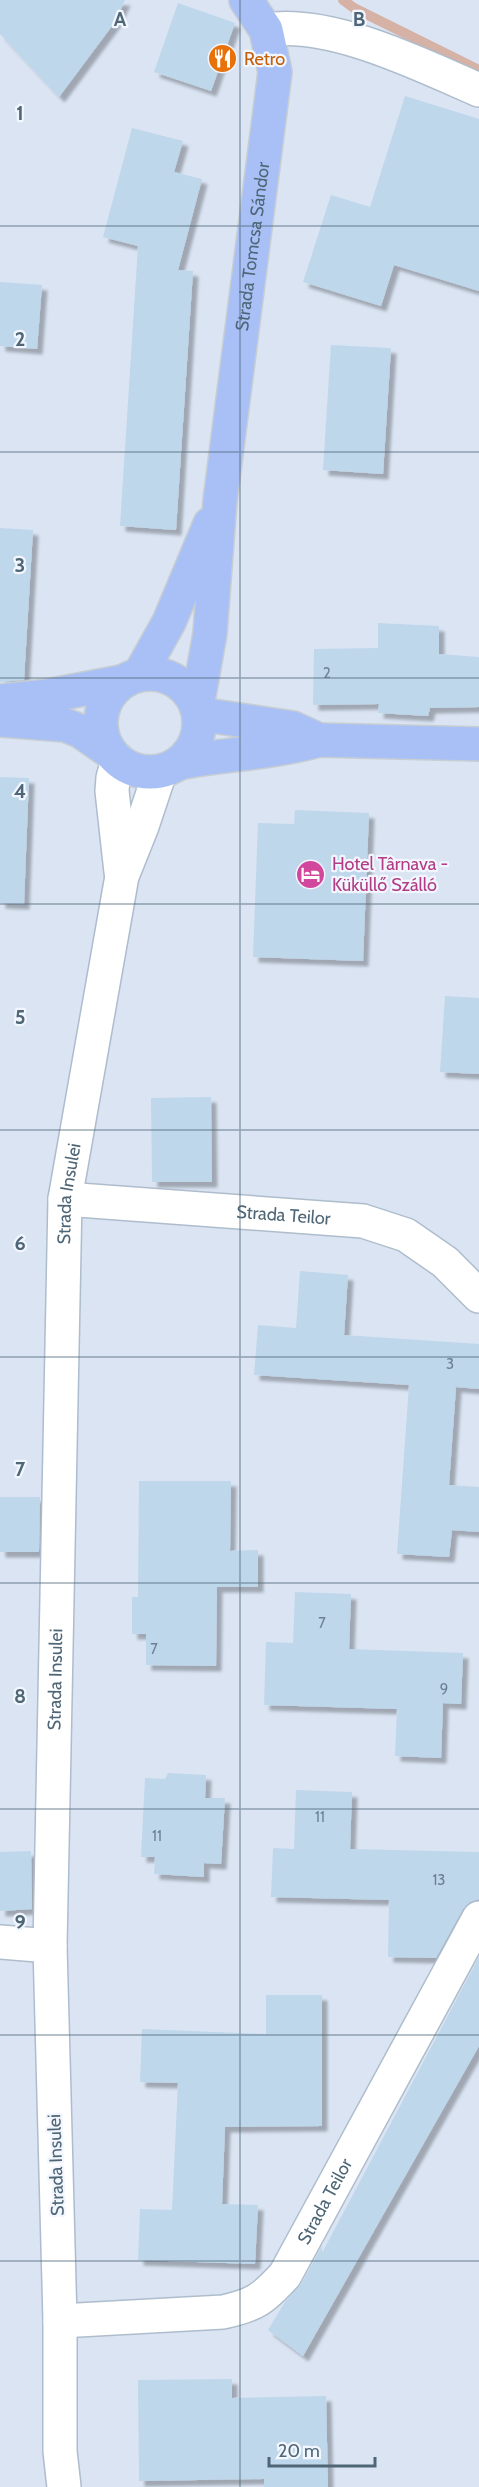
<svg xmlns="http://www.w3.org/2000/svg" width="479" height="2487" font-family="Cabin,sans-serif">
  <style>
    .residential { fill: #dae4f3 }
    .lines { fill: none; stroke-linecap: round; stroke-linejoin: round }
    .stream { stroke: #d6b1a6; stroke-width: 10 }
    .building { fill: #bfd7eb; filter: url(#shadow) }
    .minor-casing { stroke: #aebdcc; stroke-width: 36 }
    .secondary-casing { stroke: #adbdce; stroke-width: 36 }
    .primary-casing { stroke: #c7ced3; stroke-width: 36 }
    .minor { stroke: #fff; stroke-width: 33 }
    .secondary { stroke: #fff; stroke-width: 33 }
    .primary { stroke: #a8c0f6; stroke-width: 33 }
    .grid { fill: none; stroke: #4f6676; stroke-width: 1.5; stroke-opacity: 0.55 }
    .labels { text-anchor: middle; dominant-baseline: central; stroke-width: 4.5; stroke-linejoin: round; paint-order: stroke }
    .number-label { font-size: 15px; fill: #6b8293 }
    .food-label { font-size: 18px; fill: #c56008; stroke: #f2f6fe; text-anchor: start }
    .street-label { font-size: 18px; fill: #4f6676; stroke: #f2f6fe }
    .hotel-label { font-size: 18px; fill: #b23c85; stroke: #f2f6fe; text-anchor: start }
    .grid-label { font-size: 20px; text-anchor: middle; font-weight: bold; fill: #4f6676; stroke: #f2f6fe; stroke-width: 4.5; stroke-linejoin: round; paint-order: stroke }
  </style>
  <defs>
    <filter id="shadow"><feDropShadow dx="5.5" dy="5.5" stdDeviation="1.5" flood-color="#0004"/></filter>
  </defs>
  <rect width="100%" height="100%" fill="#ebf1fc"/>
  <!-- residential -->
  <rect class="residential" x="0" y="0" width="479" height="2487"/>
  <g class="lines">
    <!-- stream -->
    <path class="stream" d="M343,0L354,8L479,70"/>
  </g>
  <!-- building -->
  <g class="building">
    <path d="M0,0H125L115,22L59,97L0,34Z"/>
    <path d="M178,3L235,23L211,91L154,72Z"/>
    <path d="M405,96L479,119V291L394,265L381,306L303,282L331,195L370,207Z"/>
    <path d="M132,128L183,141L174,172L202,179L178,270L193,271L176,530L120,526L138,246L103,237Z"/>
    <path d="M0,282L42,285L37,349L0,346Z"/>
    <path d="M331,345L391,348L383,474L323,470Z"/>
    <path d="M0,528L33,530L24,680L0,682Z"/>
    <path d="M378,623L439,626V654L479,657V707L430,708L428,716L378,713L379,704L313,705L314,649L378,648Z"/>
    <path d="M0,777L29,778L24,904L0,903Z"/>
    <path d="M295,810L369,813L363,961L253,957L258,823L294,824Z"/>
    <path d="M445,996L479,998V1074L440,1072Z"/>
    <path d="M211,1097L212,1182H152L151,1098Z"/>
    <path d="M300,1271L348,1275L344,1335L479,1344V1389L456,1387L449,1485L479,1487V1532L452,1530L449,1557L397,1554L409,1385L254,1375L258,1325L296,1328Z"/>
    <path d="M139,1481H231L230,1551L258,1550V1587H217L216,1666L146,1665V1634H132V1597H138Z"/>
    <path d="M0,1497H40L39,1552H0Z"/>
    <path d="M295,1592L351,1594L349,1649L463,1653L461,1704L443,1703L441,1758L395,1756L397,1709L264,1705L266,1642L293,1643Z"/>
    <path d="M168,1773L206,1775L205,1798H225L221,1864L204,1863V1877L154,1874L155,1857H141L145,1778L165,1779Z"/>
    <path d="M296,1790L352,1792L350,1849L479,1852V1899L470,1902L463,1909L436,1958L388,1957L389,1900L271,1897L273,1848L294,1849Z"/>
    <path d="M31,1851L32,1909L0,1911V1852Z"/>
    <path d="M479,1957V2046L303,2356L268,2330L285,2302L301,2284L322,2246V2253Z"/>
    <path d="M266,1995H322V2126L225,2127L222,2204L258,2205L255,2264L138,2260L140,2209L172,2210L178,2083L140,2082L142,2029L266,2034Z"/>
    <path d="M232,2379V2398L326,2396L328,2487H264V2479L139,2481L138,2380Z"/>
  </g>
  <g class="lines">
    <defs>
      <g id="minor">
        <path d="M266,30C331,20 419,64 479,90"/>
        <path id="s1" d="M65,1199L363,1221L406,1235L445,1262L479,1296"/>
        <path d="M0,1942L50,1946"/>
        <path id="s2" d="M60,2321L223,2312C255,2305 263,2299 285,2275L479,1918"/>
      </g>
      <g id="secondary">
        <path d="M118,760L113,778L112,791L121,872"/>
        <path id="s3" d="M64,2487L60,2451V2321L50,1946L65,1199L122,876L142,826L160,772"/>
      </g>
      <g id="primary">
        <circle cx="150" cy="723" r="49"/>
        <path d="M140,674L169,622L210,524"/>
        <path d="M0,701L47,696L121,682"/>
        <path id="s4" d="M197,707L210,633L220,501L275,72L266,30L246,0"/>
        <path d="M199,714L293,728L319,740"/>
        <path d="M0,720L65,725L80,731L109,751"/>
        <path d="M179,763C225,754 273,753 319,740L479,744"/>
      </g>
    </defs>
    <!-- minor casing -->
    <use href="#minor" class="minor-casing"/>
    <!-- secondary casing -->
    <use href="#secondary" class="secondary-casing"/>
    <!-- primary casing -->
    <use href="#primary" class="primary-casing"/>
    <!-- minor -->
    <use href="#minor" class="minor"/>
    <!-- secondary -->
    <use href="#secondary" class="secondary"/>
    <!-- primary -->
    <use href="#primary" class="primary"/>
  </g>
  <!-- grid -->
  <path class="grid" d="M240,0V2487M0,226H479M0,452H479M0,678H479M0,904H479M0,1130H479M0,1357H479M0,1583H479M0,1809H479M0,2035H479M0,2261H479"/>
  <!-- icons -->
  <defs>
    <symbol id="restaurant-disc" viewBox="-11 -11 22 22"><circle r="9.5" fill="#e8710a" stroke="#f2f6fe"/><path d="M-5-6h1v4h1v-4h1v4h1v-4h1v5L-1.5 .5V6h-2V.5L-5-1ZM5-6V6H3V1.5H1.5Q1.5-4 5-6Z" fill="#fff"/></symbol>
    <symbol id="hotel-disc" viewBox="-11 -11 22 22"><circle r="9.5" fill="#d1479c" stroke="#f2f6fe"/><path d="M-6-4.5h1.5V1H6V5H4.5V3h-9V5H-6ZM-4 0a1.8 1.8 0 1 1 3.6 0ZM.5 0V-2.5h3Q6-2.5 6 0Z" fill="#fff"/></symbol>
  </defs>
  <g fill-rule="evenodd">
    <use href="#restaurant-disc" x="206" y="42" width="33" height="33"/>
    <use href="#hotel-disc" x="294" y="858" width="33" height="33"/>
  </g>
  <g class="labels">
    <!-- number labels -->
    <g class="number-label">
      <text x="327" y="673">2</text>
      <text x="450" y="1364">3</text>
      <text x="322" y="1623">7</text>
      <text x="154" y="1649">7</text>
      <text x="444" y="1689">9</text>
      <text x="320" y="1817">11</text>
      <text x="157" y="1836">11</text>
      <text x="439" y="1880">13</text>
    </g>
    <!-- food labels -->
    <g class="food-label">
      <text x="244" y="59">Retro</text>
    </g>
    <!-- street labels -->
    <g class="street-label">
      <text stroke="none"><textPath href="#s4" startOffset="464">Strada Tomcsa Sándor</textPath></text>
      <text stroke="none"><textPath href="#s3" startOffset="1294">Strada Insulei</textPath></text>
      <text stroke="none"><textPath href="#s1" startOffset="219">Strada Teilor</textPath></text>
      <text stroke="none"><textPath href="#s3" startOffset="808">Strada Insulei</textPath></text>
      <text transform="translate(56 2165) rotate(-92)">Strada Insulei</text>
      <text stroke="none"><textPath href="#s2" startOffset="321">Strada Teilor</textPath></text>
    </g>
    <!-- hotel labels -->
    <g class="hotel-label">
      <text x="332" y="864">Hotel Târnava -<tspan x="332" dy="21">Küküllő Szálló</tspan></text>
    </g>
  </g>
  <g class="grid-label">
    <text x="120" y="26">A</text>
    <text x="359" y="26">B</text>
    <text x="20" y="120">1</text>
    <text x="20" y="346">2</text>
    <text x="20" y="572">3</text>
    <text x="20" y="798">4</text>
    <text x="20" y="1024">5</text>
    <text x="20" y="1250">6</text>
    <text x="20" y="1476">7</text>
    <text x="20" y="1703">8</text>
    <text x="20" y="1929">9</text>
  </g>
  <!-- scale -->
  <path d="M269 2457v9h106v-9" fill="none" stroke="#4f6676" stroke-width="3"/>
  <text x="278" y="2457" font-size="18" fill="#4f6676" stroke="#f2f6fe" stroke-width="4.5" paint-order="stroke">20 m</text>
</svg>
